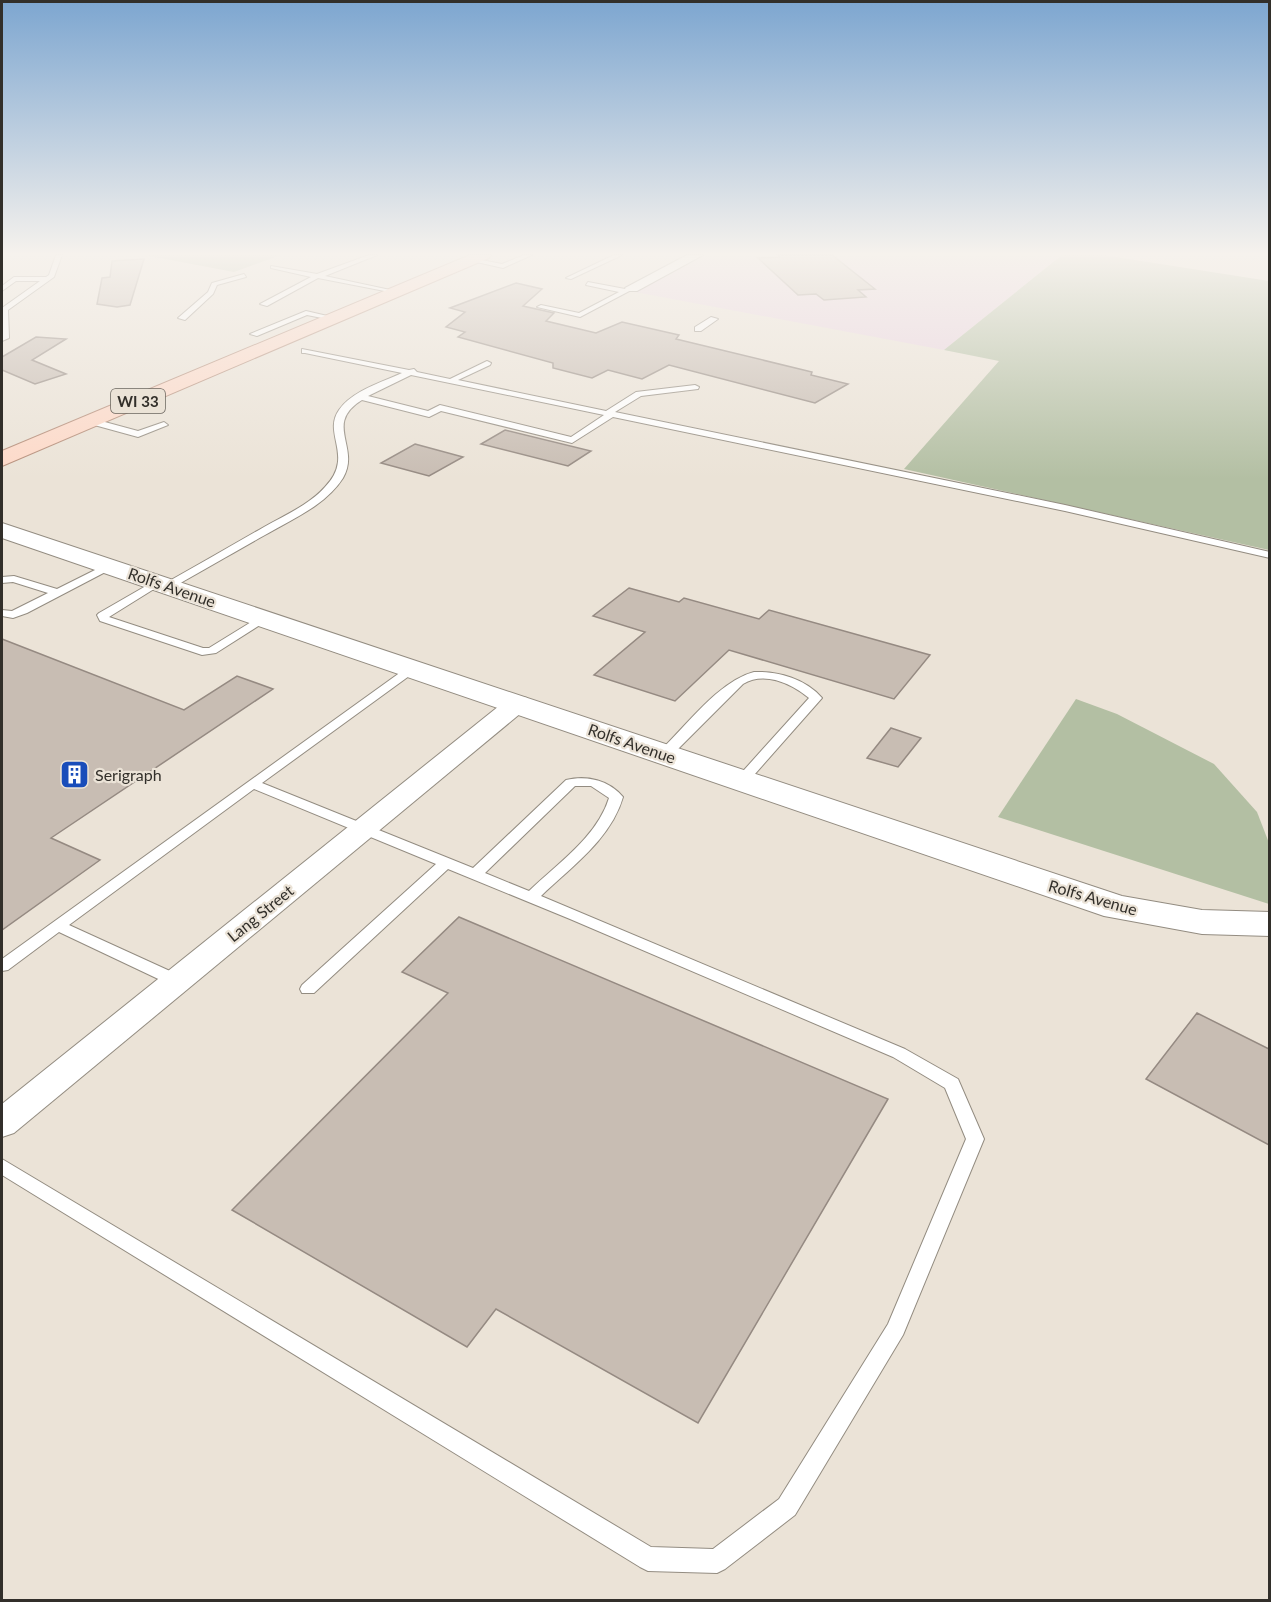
<svg xmlns="http://www.w3.org/2000/svg" width="1271" height="1602" font-family="Lato,sans-serif">
  <style>
    .education { fill: #e9d3e0 }
    .green { fill: #b3bfa3 }
    .building { fill: #c8bdb3; stroke: #958a82; stroke-width: 1.5 }
    .lines { fill: none; stroke-linecap: round; stroke-linejoin: round }
    .service-casing { stroke: #938c81; stroke-width: 2 }
    .minor-casing { stroke: #938c81; stroke-width: 2 }
    .tertiary-casing { stroke: #938c81; stroke-width: 2 }
    .primary-casing { stroke: #b58d79; stroke-width: 2 }
    .service { fill: #fff; fill-rule: evenodd }
    .minor { fill: #fff; fill-rule: evenodd }
    .tertiary { fill: #fff; fill-rule: evenodd }
    .primary { fill: #fdd9c8; fill-rule: evenodd }
    .labels { text-anchor: middle; dominant-baseline: central; stroke-width: 4.5; stroke-linejoin: round; paint-order: stroke }
    .shield { fill: #ebe3d7; stroke: #6a655e; stroke-width: 1.5 }
    .shield-label { font-size: 15px; font-weight: bold; fill: #322f2a }
    .street-label { font-size: 16px; fill: #322f2a; stroke: #ebe3d7 }
    .poi-label { font-size: 16px; fill: #322f2a; stroke: #ebe3d7; text-anchor: start }
  </style>
  <rect width="100%" height="100%" fill="#ebe3d7"/>
  <!-- education -->
  <path class="education" d="M707,255H1062L944,350L635,292Z"/>
  <!-- green -->
  <g class="green">
    <path d="M144,255H281L234,272Z"/>
    <path d="M1062,255H1103L1269,281V550L904,469L999,361L944,350Z"/>
    <path d="M1076,699L1117,714L1214,764L1257,812L1269,843V904L998,817Z"/>
  </g>
  <!-- building -->
  <g class="building">
    <path d="M778,255H832L875,289L858,290L866,297L824,300L816,294L798,295L758,258L780,257Z"/>
    <path d="M144,259L130,305L117,307L97,304L102,278L110,277L112,261Z"/>
    <path d="M516,283L542,289L523,306L554,313L546,321L596,333L622,322L679,335L676,339L812,372L811,375L848,384L815,403L669,365L642,379L608,370L592,378L553,368V363L458,337L465,332L446,327L465,312L450,308Z"/>
    <path d="M36,337L66,339L32,360L66,374L35,384L2,370V357Z"/>
    <path d="M505,430L591,451L568,466L481,444Z"/>
    <path d="M415,444L463,457L429,476L381,463Z"/>
    <path d="M629,588L679,602L684,598L759,619L769,610L930,655L894,699L729,650L675,701L594,675L645,632L593,616Z"/>
    <path d="M2,639L184,710L237,676L273,689L51,838L100,860L2,930Z"/>
    <path d="M891,728L921,738L898,767L867,758Z"/>
    <path d="M459,917L888,1099L698,1423L496,1309L467,1347L232,1210L448,993L402,972Z"/>
    <path d="M1197,1013L1269,1049V1145L1146,1079Z"/>
  </g>
  <g class="lines">
    <defs>
      <g id="service">
        <path d="M56,255H62L54,277L8,310L9,338L2,341V308L40,281H16L2,291V286L14,277H46L49,275Z"/>
        <path d="M369,255H377L325,276L395,291V293L318,278L267,306L260,304L311,277L271,268V266L317,274Z"/>
        <path d="M524,255H532L503,268L468,260L471,258L502,264Z"/>
        <path d="M614,255H622L571,279L566,278Z"/>
        <path d="M244,274L246,277L217,285L213,294L185,320L178,318L208,292L212,283Z"/>
        <path d="M588,282L625,289L632,286L635,288L580,317L537,307L541,305L579,313L619,292L586,285Z"/>
        <path d="M306,311L336,318L332,320L307,315L257,336L250,334Z"/>
        <path d="M711,317L718,319L701,331H695V327Z"/>
        <path d="M302,349L409,370L414,369L417,372L450,379L487,361L491,363L490,365L458,380L606,411L636,392L695,385L699,387L698,389L641,396L615,412L1065,505L1270,552V558L1065,511L613,417L572,443L441,411L429,417L362,400C323,424 361,447 343,478C325,506 292,519 265,535C238,550 211,566 184,581L172,588H164V584C198,565 231,546 264,527C285,515 309,505 325,487C355,456 322,434 339,410C352,391 382,382 402,373L305,353H302ZM411,375L604,415L571,437L440,405L428,411L368,396Z"/>
        <path d="M90,418L138,431L164,422L168,425L138,437L87,423L86,421Z"/>
        <path d="M109,563L114,566L113,568L27,613L13,618L2,616V610L12,611L48,593L13,582L2,583V577L14,576L57,589Z"/>
        <path d="M158,579L162,580V584L109,617L203,648H209L261,616L265,615L271,618L216,653L202,655L100,621L97,615L99,613Z"/>
        <path d="M412,664L418,668L416,671L262,783L473,868L566,780C587,775 609,780 623,797C611,839 571,867 541,896L905,1049L958,1079L984,1139L903,1335L795,1515L725,1569L717,1573L648,1571L640,1567L2,1175V1159L651,1547L713,1549L779,1499L888,1324L966,1139L945,1088L893,1057L570,919L448,869L314,993H302L300,989L302,985L436,864L254,789L69,925L183,977L185,981L183,985H171L59,932L8,970L2,971V959ZM575,786H591L609,798C597,837 557,864 529,891L485,873Z"/>
        <path d="M754,672C778,671 806,679 822,698L747,783H737L735,780L809,698C791,683 764,671 743,684L670,757H660L659,754L660,751C686,726 719,681 754,672Z"/>
      </g>
      <g id="minor">
        <path d="M687,255H703L637,291H627L625,288Z"/>
        <path d="M518,696L527,698L530,703L527,708L14,1133L2,1137V1104L509,698Z"/>
      </g>
      <path id="tertiary" d="M2,523L1122,896L1202,910L1270,912V936L1202,934L1104,916L2,538Z"/>
      <path id="primary" d="M470,255H491L489,258L2,466V451Z"/>
    </defs>
    <!-- service casing -->
    <use href="#service" class="service-casing"/>
    <!-- minor casing -->
    <use href="#minor" class="minor-casing"/>
    <!-- tertiary casing -->
    <use href="#tertiary" class="tertiary-casing"/>
    <!-- primary casing -->
    <use href="#primary" class="primary-casing"/>
    <!-- service -->
    <use href="#service" class="service"/>
    <!-- minor -->
    <use href="#minor" class="minor"/>
    <!-- tertiary -->
    <use href="#tertiary" class="tertiary"/>
    <!-- primary -->
    <use href="#primary" class="primary"/>
  </g>
  <!-- sky -->
  <linearGradient id="sky" x2="0" y2="1"><stop stop-color="#7da6d0"/><stop offset="0.53" stop-color="#f6f2ed"/><stop offset="1" stop-color="#f6f2ed" stop-opacity="0"/></linearGradient>
  <rect width="1271" height="479" fill="url(#sky)"/>
  <!-- icons -->
  <defs>
    <symbol id="building-square" viewBox="-11 -11 22 22"><rect x="-9" y="-9" width="18" height="18" rx="4" fill="#194dba" stroke="#ebe3d7"/><path d="M-4-6H4V6H1V3H-1V6H-4ZM-2.5-4.3h1.7v1.8h-1.7ZM.8-4.3h1.7v1.8H.8ZM-2.5-1h1.7V.8h-1.7ZM.8-1h1.7V.8H.8Z" fill="#fff"/></symbol>
  </defs>
  <g fill-rule="evenodd">
    <use href="#building-square" x="58" y="758" width="33" height="33"/>
  </g>
  <g class="labels">
    <!-- shield labels -->
    <rect class="shield" x="111" y="389" width="54" height="24" rx="4.5"/>
    <g class="shield-label">
      <text x="138" y="401">WI 33</text>
    </g>
    <!-- street labels -->
    <g class="street-label">
      <text transform="translate(172 587) rotate(19)">Rolfs Avenue</text>
      <text transform="translate(632 743) rotate(19)">Rolfs Avenue</text>
      <text transform="translate(1093 897) rotate(16)">Rolfs Avenue</text>
      <text transform="translate(260 913) rotate(-39)">Lang Street</text>
    </g>
    <!-- poi labels -->
    <g class="poi-label">
      <text x="95" y="774">Serigraph</text>
    </g>
  </g>
  <!-- border -->
  <rect width="1271" height="1602" fill="none" stroke="#322f2a" stroke-width="6"/>
</svg>
